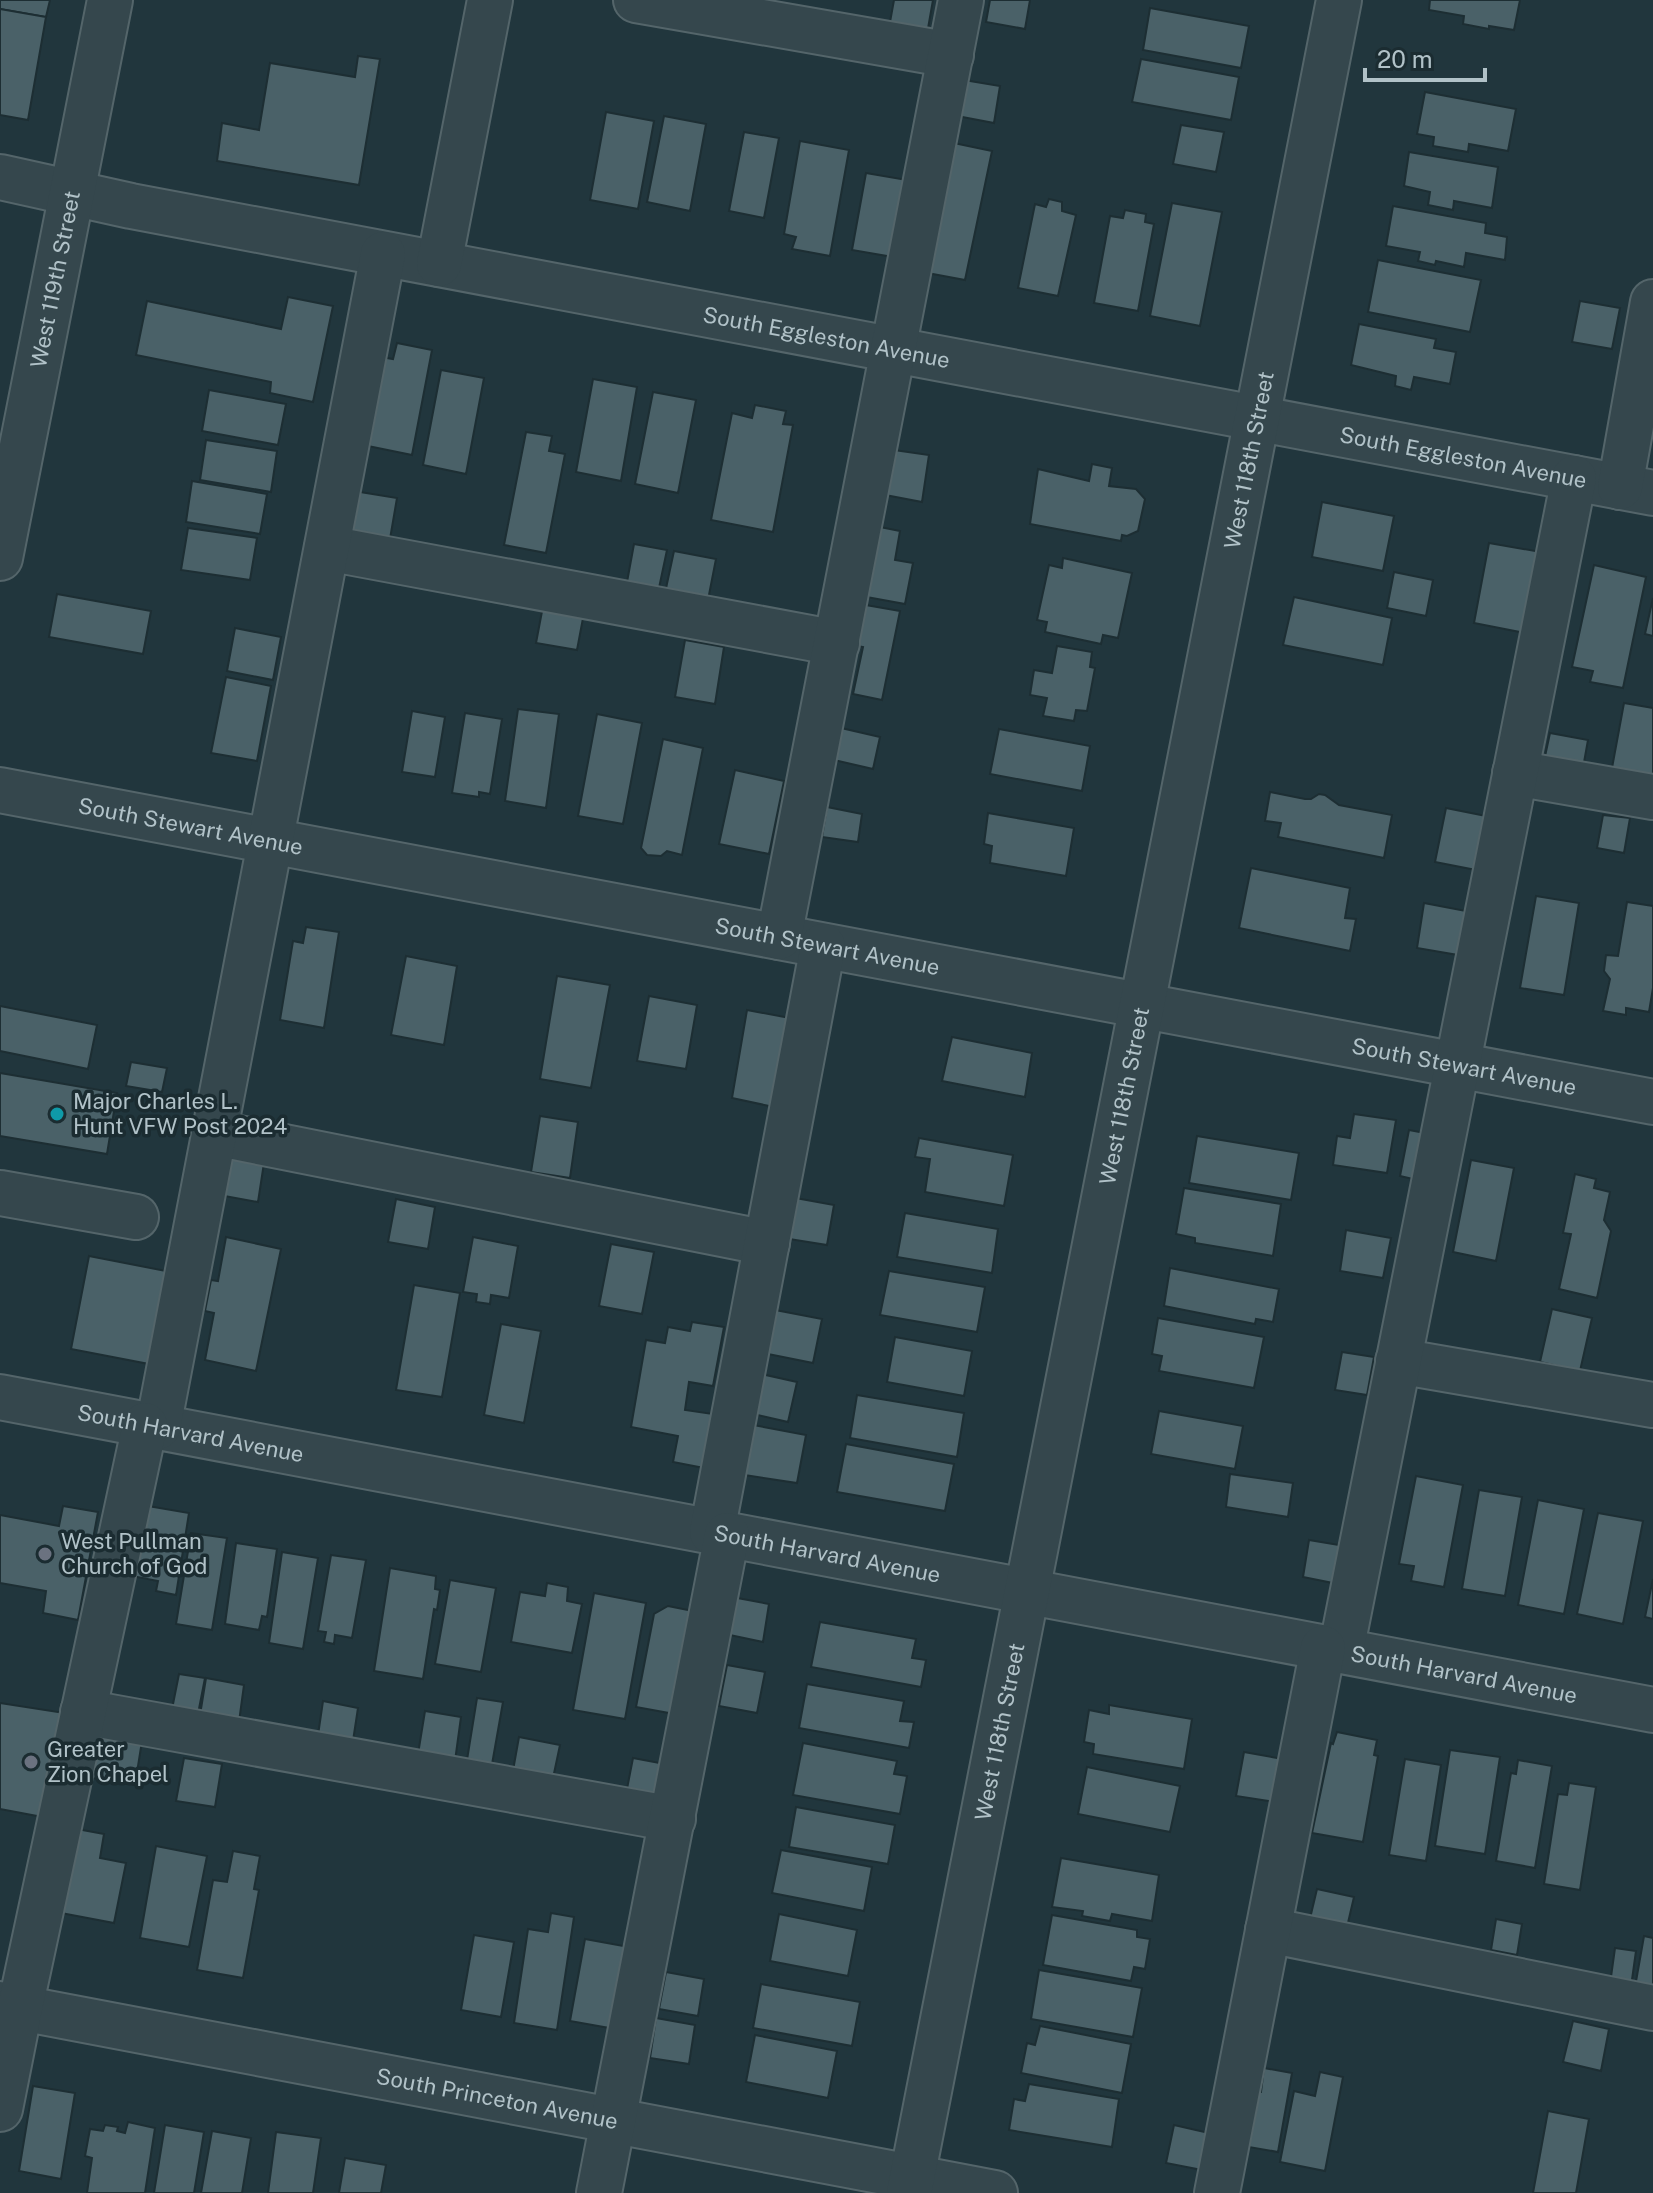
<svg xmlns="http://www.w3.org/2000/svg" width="1653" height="2193" font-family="'Public Sans',sans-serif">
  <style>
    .building { fill: #4a6168; stroke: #1d2e33; stroke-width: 2 }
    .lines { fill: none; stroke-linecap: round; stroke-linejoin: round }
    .minor-casing { stroke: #54656a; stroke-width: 48 }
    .minor { stroke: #35474d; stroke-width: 44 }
    .culture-dot { fill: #0f9aa8; stroke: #1b2c31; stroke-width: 3 }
    .worship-dot { fill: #6b7280; stroke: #1b2c31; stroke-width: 3 }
    .labels { text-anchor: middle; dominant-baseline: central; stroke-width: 7; stroke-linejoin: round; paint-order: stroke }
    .street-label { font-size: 22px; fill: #b1c2c8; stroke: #1b2c31 }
    .poi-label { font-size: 22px; fill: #b1c2c8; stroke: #1b2c31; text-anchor: start }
  </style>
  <rect width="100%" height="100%" fill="#21363d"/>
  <!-- building -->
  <g class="building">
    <path d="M0,0H50L46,17L0,9Z"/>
    <path d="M894,0H933L926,40L888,33Z"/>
    <path d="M990,0H1030L1025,29L986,22Z"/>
    <path d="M1430,0H1520L1514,30L1489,26V29L1463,24L1464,16L1429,10Z"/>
    <path d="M1150,8L1249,26L1241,68L1143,50Z"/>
    <path d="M0,9L46,17L28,120L0,115Z"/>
    <path d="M358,56L380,59L359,185L217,161L222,123L259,130L270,63L355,77Z"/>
    <path d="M1141,59L1239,77L1231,120L1132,102Z"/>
    <path d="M964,80L1000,86L994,123L957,116Z"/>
    <path d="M1425,92L1516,109L1508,151L1469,144L1468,152L1433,146L1434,137L1417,134Z"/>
    <path d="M606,112L654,121L638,209L590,200Z"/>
    <path d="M664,116L706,124L690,211L647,202Z"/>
    <path d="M1181,125L1224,132L1216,172L1173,164Z"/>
    <path d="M744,132L779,138L764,218L729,211Z"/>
    <path d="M800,141L849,150L830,256L792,249L796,237L784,234Z"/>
    <path d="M949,142L992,151L965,280L922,272Z"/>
    <path d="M1409,152L1498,167L1492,208L1454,201L1453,210L1428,205L1430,192L1404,186Z"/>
    <path d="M866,173L907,180L893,257L852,250Z"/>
    <path d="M1049,199L1062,202V211L1076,215L1058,296L1018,288L1035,204L1046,207Z"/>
    <path d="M1172,203L1222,212L1200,326L1150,316Z"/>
    <path d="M1393,206L1486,223L1485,233L1507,237L1505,260L1466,253L1464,267L1436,261L1435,265L1418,261L1420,252L1386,246Z"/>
    <path d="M1125,210L1146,214L1145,222L1154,224L1138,311L1094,303L1110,216L1123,218Z"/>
    <path d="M1378,260L1481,280L1470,332L1368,312Z"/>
    <path d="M288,297L333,306L313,402L270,393L271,382L136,355L147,301L281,329Z"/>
    <path d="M1580,301L1620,308L1612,349L1572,342Z"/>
    <path d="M1359,324L1436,339L1434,348L1456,352L1450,384L1414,377L1411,390L1395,386L1396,376L1351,365Z"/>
    <path d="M397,343L432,350L412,455L363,445L381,357L393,359Z"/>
    <path d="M441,370L484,378L466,474L423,465Z"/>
    <path d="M593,379L637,387L621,481L576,472Z"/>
    <path d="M209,390L286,404L278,445L202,431Z"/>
    <path d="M653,392L696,400L678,493L635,484Z"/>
    <path d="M755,405L786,411L783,424L793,425L773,532L711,520L732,413L752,418Z"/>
    <path d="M526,432L552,436L549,451L565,454L546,553L504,545Z"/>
    <path d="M206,440L277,451L271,492L200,480Z"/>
    <path d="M887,449L929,455L922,502L880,494Z"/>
    <path d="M1092,464L1112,468L1109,486L1136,489L1145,499L1138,531L1127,536L1122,535L1121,541L1030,524L1038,469L1089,481Z"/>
    <path d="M192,481L267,494L260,534L186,522Z"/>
    <path d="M354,491L397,498L390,539L347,532Z"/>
    <path d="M1322,502L1394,516L1383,571L1312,557Z"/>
    <path d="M875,526L900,531L895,560L913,563L905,604L861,596Z"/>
    <path d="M188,528L257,538L250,580L181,570Z"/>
    <path d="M1489,543L1541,552L1525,633L1474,623Z"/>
    <path d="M634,544L667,550L659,588L627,582Z"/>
    <path d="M674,551L716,559L708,600L665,593Z"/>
    <path d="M1063,558L1132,573L1118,638L1103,635L1101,644L1045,632L1047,622L1037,620L1049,565L1062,568Z"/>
    <path d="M1594,565L1646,577L1623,688L1590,682L1593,671L1572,667Z"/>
    <path d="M1394,572L1433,580L1426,616L1387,608Z"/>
    <path d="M57,594L151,611L143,654L49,637Z"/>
    <path d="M1294,597L1392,618L1383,665L1283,645Z"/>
    <path d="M1653,598V636L1645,634Z"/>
    <path d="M860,604L900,611L882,700L853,694L863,647L852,645Z"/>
    <path d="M543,606L584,613L577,650L536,643Z"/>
    <path d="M235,628L281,637L273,680L227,671Z"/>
    <path d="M685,640L724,647L715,704L675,697Z"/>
    <path d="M1057,646L1092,652L1090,667L1095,668L1087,711L1076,710L1074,721L1043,716L1047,698L1030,695L1034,670L1052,673Z"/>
    <path d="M226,677L271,686L257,761L211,753Z"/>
    <path d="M1624,703L1653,708V776L1612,768Z"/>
    <path d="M518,709L559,714L546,808L505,801Z"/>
    <path d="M412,711L445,717L435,777L402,772Z"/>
    <path d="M465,713L502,719L490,794L479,792V797L452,793Z"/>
    <path d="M597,714L642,723L623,824L578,816Z"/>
    <path d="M841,728L880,737L873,769L834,760Z"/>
    <path d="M999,729L1090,746L1082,791L990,774Z"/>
    <path d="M1550,733L1588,740L1583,768L1544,761Z"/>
    <path d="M663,739L703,748L682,855L667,851L661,856L647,855L641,848Z"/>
    <path d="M735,770L784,781L769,854L719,844Z"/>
    <path d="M1270,792L1305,799H1311L1319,794L1325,795L1339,805L1392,815L1384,858L1278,837L1281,823L1265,821Z"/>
    <path d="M827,807L862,814L858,842L822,837Z"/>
    <path d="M1446,808L1486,816L1476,870L1435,862Z"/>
    <path d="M988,813L1074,828L1066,876L990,863L992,846L984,844Z"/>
    <path d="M1603,815L1630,818L1624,853L1597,848Z"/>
    <path d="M1251,868L1350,888L1345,918L1356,919L1350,951L1239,928Z"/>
    <path d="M1536,896L1579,903L1564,995L1520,988Z"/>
    <path d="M1627,902L1653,906V988L1649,1012L1626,1008V1015L1603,1011L1610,979L1604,971L1606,955L1618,956Z"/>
    <path d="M1424,903L1466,911L1458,955L1417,948Z"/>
    <path d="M306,927L339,932L324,1028L280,1020L293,941L303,943Z"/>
    <path d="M406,956L457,966L444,1045L391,1035Z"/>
    <path d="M557,976L610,985L591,1088L540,1079Z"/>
    <path d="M649,996L697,1005L686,1069L637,1061Z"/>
    <path d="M0,1006L97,1025L88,1069L0,1051Z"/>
    <path d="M747,1010L790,1018L774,1107L732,1098Z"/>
    <path d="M952,1037L1032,1053L1025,1097L942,1081Z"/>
    <path d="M131,1062L167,1068L162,1092L126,1086Z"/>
    <path d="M0,1073L117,1093L107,1154L0,1136Z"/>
    <path d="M1354,1114L1396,1120L1387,1173L1333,1165L1337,1136L1350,1138Z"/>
    <path d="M540,1116L578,1122L570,1178L531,1172Z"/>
    <path d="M1409,1130L1425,1133L1417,1180L1400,1176Z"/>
    <path d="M1197,1136L1299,1153L1291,1200L1189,1183Z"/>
    <path d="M919,1138L1013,1155L1004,1206L925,1192L930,1159L915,1157Z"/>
    <path d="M225,1157L264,1163L258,1202L219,1195Z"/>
    <path d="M1471,1160L1514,1168L1496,1261L1453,1252Z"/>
    <path d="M1575,1174L1596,1179L1594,1188L1610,1192L1604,1220L1611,1231L1597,1298L1559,1289L1571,1234L1563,1233Z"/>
    <path d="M1184,1188L1281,1204L1273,1256L1195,1243V1238L1176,1234Z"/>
    <path d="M790,1197L834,1205L827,1245L783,1238Z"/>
    <path d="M396,1199L435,1207L428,1249L388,1242Z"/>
    <path d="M905,1213L998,1229L992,1273L897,1257Z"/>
    <path d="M1346,1230L1391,1238L1383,1278L1340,1271Z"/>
    <path d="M226,1237L281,1249L256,1371L205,1360L214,1313L205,1311L211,1280L218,1281Z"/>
    <path d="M473,1237L518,1246L509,1298L491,1295L490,1304L476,1302L477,1294L463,1292Z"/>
    <path d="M611,1244L654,1252L642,1314L599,1306Z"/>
    <path d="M89,1256L166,1271L149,1364L71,1349Z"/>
    <path d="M1170,1268L1279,1289L1273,1322L1256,1319L1255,1324L1164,1306Z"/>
    <path d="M889,1271L985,1287L977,1332L880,1315Z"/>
    <path d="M414,1285L460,1293L442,1397L396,1390Z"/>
    <path d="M770,1309L822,1319L813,1363L763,1353Z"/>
    <path d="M1552,1309L1592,1318L1580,1371L1540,1362Z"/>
    <path d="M1158,1318L1264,1337L1254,1388L1159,1371L1162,1356L1152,1354Z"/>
    <path d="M692,1322L724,1327L713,1386L689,1382L685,1410L713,1414L704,1468L673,1462L678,1436L631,1427L646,1340L665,1343L668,1327L690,1331Z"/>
    <path d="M501,1324L541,1331L524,1423L484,1415Z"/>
    <path d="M895,1337L972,1351L964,1396L887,1382Z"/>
    <path d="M1342,1352L1374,1357L1367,1395L1335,1390Z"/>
    <path d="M757,1373L797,1382L788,1422L749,1413Z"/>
    <path d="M857,1395L964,1413L957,1457L850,1438Z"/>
    <path d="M1159,1411L1243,1426L1235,1469L1151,1454Z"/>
    <path d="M748,1424L806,1435L797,1483L738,1474Z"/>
    <path d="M846,1444L954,1464L945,1511L837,1492Z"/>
    <path d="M1230,1474L1293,1483L1288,1517L1226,1507Z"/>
    <path d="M1416,1476L1463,1485L1444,1587L1411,1581L1414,1566L1399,1564Z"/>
    <path d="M1479,1490L1522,1497L1505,1596L1462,1589Z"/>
    <path d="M1538,1500L1584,1509L1564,1614L1518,1605Z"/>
    <path d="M63,1506L98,1512L78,1620L43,1613L46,1591L0,1583V1515L59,1526Z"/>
    <path d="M148,1506L189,1513L176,1595L156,1591L158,1581L132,1576Z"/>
    <path d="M1598,1513L1643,1521L1623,1624L1577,1614Z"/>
    <path d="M191,1533L227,1538L212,1630L176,1624Z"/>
    <path d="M1309,1540L1345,1546L1338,1584L1303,1577Z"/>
    <path d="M236,1543L277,1549L267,1617L262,1616L259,1630L225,1624Z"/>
    <path d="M282,1552L318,1558L303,1649L269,1643Z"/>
    <path d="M331,1555L366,1560L352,1638L335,1635L334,1644L324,1642L326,1632L318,1631Z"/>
    <path d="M390,1568L436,1576L435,1589L440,1590L437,1610L434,1609L423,1679L374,1671Z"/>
    <path d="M1653,1579V1619L1645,1617Z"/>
    <path d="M450,1580L496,1588L481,1672L435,1664Z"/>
    <path d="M547,1583L568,1587L567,1601L582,1604L572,1653L511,1642L520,1592L545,1596Z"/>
    <path d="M594,1593L646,1603L625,1719L573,1710Z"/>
    <path d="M732,1597L769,1604L763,1642L725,1634Z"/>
    <path d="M668,1606L693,1611L680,1715L636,1707L654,1614Z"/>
    <path d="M820,1622L916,1639L912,1658L926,1660L921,1687L811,1667Z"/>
    <path d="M727,1665L765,1672L757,1713L719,1706Z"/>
    <path d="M179,1674L205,1678L198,1714L172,1709Z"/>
    <path d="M206,1678L244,1685L239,1722L200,1715Z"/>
    <path d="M807,1684L904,1701L900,1721L914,1722L909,1748L799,1728Z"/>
    <path d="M477,1698L503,1702L491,1770L466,1766Z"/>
    <path d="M323,1701L358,1708L353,1741L318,1735Z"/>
    <path d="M0,1703L71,1714L53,1819L0,1809Z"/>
    <path d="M1109,1705L1192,1719L1184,1769L1093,1754L1094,1744L1084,1742L1089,1710L1109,1714Z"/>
    <path d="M425,1711L461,1717L455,1761L418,1754Z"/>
    <path d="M1337,1732L1377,1740L1374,1755L1378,1756L1363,1842L1312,1833L1331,1743L1333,1744Z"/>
    <path d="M98,1735L142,1741L135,1785L92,1778Z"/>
    <path d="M519,1737L560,1745L552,1783L512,1776Z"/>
    <path d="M803,1743L897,1761L894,1774L907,1776L900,1814L793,1795Z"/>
    <path d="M1450,1750L1500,1757L1485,1854L1435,1846Z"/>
    <path d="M1244,1752L1283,1759L1276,1802L1236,1796Z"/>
    <path d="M184,1758L222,1764L215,1807L176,1801Z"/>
    <path d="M633,1758L665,1764L658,1800L626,1794Z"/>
    <path d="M1405,1759L1441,1765L1426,1861L1389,1855Z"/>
    <path d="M1518,1760L1552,1766L1535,1868L1496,1861L1511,1773L1516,1774Z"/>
    <path d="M1087,1767L1180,1786L1170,1832L1078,1814Z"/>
    <path d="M1569,1783L1596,1787L1580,1890L1544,1884L1558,1794L1567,1795Z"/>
    <path d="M796,1807L895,1825L888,1864L789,1847Z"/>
    <path d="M77,1829L104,1834L100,1858L126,1863L114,1923L61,1913Z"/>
    <path d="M156,1846L207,1856L189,1947L140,1938Z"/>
    <path d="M781,1850L872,1867L864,1911L772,1893Z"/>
    <path d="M233,1851L260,1856L254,1889L259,1890L243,1978L197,1970L213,1880L227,1882Z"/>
    <path d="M1061,1858L1159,1875L1152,1921L1112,1914L1110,1921L1082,1916L1083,1911L1052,1907Z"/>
    <path d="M1317,1889L1354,1897L1344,1940L1307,1931Z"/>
    <path d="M551,1913L574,1917L557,2030L514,2023L528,1929L548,1932Z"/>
    <path d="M779,1914L857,1930L848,1976L770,1961Z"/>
    <path d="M1052,1915L1137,1930V1937L1150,1939L1145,1969L1134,1967L1131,1981L1043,1965Z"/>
    <path d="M1496,1919L1522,1924L1517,1955L1491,1950Z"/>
    <path d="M474,1935L514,1942L501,2017L461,2010Z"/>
    <path d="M1644,1936L1653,1938V1990L1635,1987Z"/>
    <path d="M585,1939L629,1947L615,2029L570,2021Z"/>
    <path d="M1615,1948L1636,1951L1631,1987L1610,1984Z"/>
    <path d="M1039,1970L1142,1988L1133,2037L1031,2019Z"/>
    <path d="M666,1972L704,1979L698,2016L659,2009Z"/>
    <path d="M761,1984L860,2002L852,2046L753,2028Z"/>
    <path d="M656,2018L695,2025L689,2064L650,2058Z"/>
    <path d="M1573,2021L1609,2029L1601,2071L1563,2062Z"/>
    <path d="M1040,2026L1131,2044L1122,2093L1021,2073L1027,2043L1035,2045Z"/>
    <path d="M755,2035L837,2051L828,2098L746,2082Z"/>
    <path d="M1264,2068L1292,2073L1278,2152L1237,2145L1246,2090L1261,2092Z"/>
    <path d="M1320,2072L1343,2077L1325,2171L1280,2162L1294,2091L1315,2096Z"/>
    <path d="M1029,2084L1119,2099L1112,2147L1009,2130L1014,2099L1025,2101Z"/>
    <path d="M33,2086L75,2093L61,2179L19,2171Z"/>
    <path d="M1548,2111L1589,2119L1576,2193H1533Z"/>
    <path d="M128,2122L155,2128L145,2193H87L92,2158L85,2156L90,2129L103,2131L105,2125L118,2127L117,2131L125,2133Z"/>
    <path d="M165,2125L204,2132L194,2193H154Z"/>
    <path d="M1174,2125L1209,2133L1202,2170L1166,2163Z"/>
    <path d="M212,2131L251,2138L242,2193H201Z"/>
    <path d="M276,2132L321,2138L313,2193H268Z"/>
    <path d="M345,2158L386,2165L381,2193H339Z"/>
  </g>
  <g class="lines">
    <defs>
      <g id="minor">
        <path d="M636,0L951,55"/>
        <path id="s1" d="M0,177L131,206L1653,493"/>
        <path d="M439,264L490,0"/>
        <path d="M1620,487L1653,302"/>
        <path d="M327,548L837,643"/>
        <path id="s2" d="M0,558L110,0"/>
        <path d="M1515,773L1653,797"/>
        <path id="s3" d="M0,790L1653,1102"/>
        <path d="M779,937L961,0"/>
        <path d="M214,1133L767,1243"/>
        <path d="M0,1193L136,1217"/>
        <path d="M1398,1361L1653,1405"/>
        <path id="s4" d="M0,1397L1653,1710"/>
        <path d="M158,1427L383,254"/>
        <path d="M712,1532L823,946"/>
        <path d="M1341,1651L1574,478"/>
        <path d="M83,1712L673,1819"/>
        <path d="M1268,1930L1653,2008"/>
        <path id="s5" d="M0,2004L995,2193"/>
        <path d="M0,2109L20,2008L145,1425"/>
        <path d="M599,2193L727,1535"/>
        <path id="s6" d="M909,2193L1339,0"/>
        <path d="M1217,2193L1323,1648"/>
      </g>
    </defs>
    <!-- minor casing -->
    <use href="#minor" class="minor-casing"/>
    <!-- minor -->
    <use href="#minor" class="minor"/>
  </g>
  <!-- markers -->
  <circle class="culture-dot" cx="57" cy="1114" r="8"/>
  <g class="worship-dot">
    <circle cx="45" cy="1554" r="8"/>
    <circle cx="31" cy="1762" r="8"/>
  </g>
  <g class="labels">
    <!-- street labels -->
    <g class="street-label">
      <text stroke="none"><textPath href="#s2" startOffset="284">West 119th Street</textPath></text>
      <text stroke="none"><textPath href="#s1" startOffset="842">South Eggleston Avenue</textPath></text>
      <text stroke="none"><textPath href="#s1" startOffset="1490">South Eggleston Avenue</textPath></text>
      <text stroke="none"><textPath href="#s6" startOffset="1766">West 118th Street</textPath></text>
      <text stroke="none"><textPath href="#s3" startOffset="194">South Stewart Avenue</textPath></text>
      <text stroke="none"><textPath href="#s3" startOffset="842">South Stewart Avenue</textPath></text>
      <text stroke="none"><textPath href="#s3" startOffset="1490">South Stewart Avenue</textPath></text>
      <text stroke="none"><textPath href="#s6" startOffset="1118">West 118th Street</textPath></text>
      <text stroke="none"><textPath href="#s4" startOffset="194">South Harvard Avenue</textPath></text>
      <text stroke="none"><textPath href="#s4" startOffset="842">South Harvard Avenue</textPath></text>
      <text stroke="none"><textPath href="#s4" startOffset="1490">South Harvard Avenue</textPath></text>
      <text stroke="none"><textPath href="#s6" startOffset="470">West 118th Street</textPath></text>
      <text stroke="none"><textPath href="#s5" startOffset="506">South Princeton Avenue</textPath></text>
    </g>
    <!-- poi labels -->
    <g class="poi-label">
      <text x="73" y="1101">Major Charles L.<tspan x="73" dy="25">Hunt VFW Post 2024</tspan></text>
      <text x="61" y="1541">West Pullman<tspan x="61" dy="25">Church of God</tspan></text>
      <text x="47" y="1749">Greater<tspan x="47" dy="25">Zion Chapel</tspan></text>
    </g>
  </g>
  <!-- scale -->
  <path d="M1365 68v12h120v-12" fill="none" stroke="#b1c2c8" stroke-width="4"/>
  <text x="1377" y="68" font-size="24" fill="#b1c2c8" stroke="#1b2c31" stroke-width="6" paint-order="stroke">20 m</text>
</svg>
